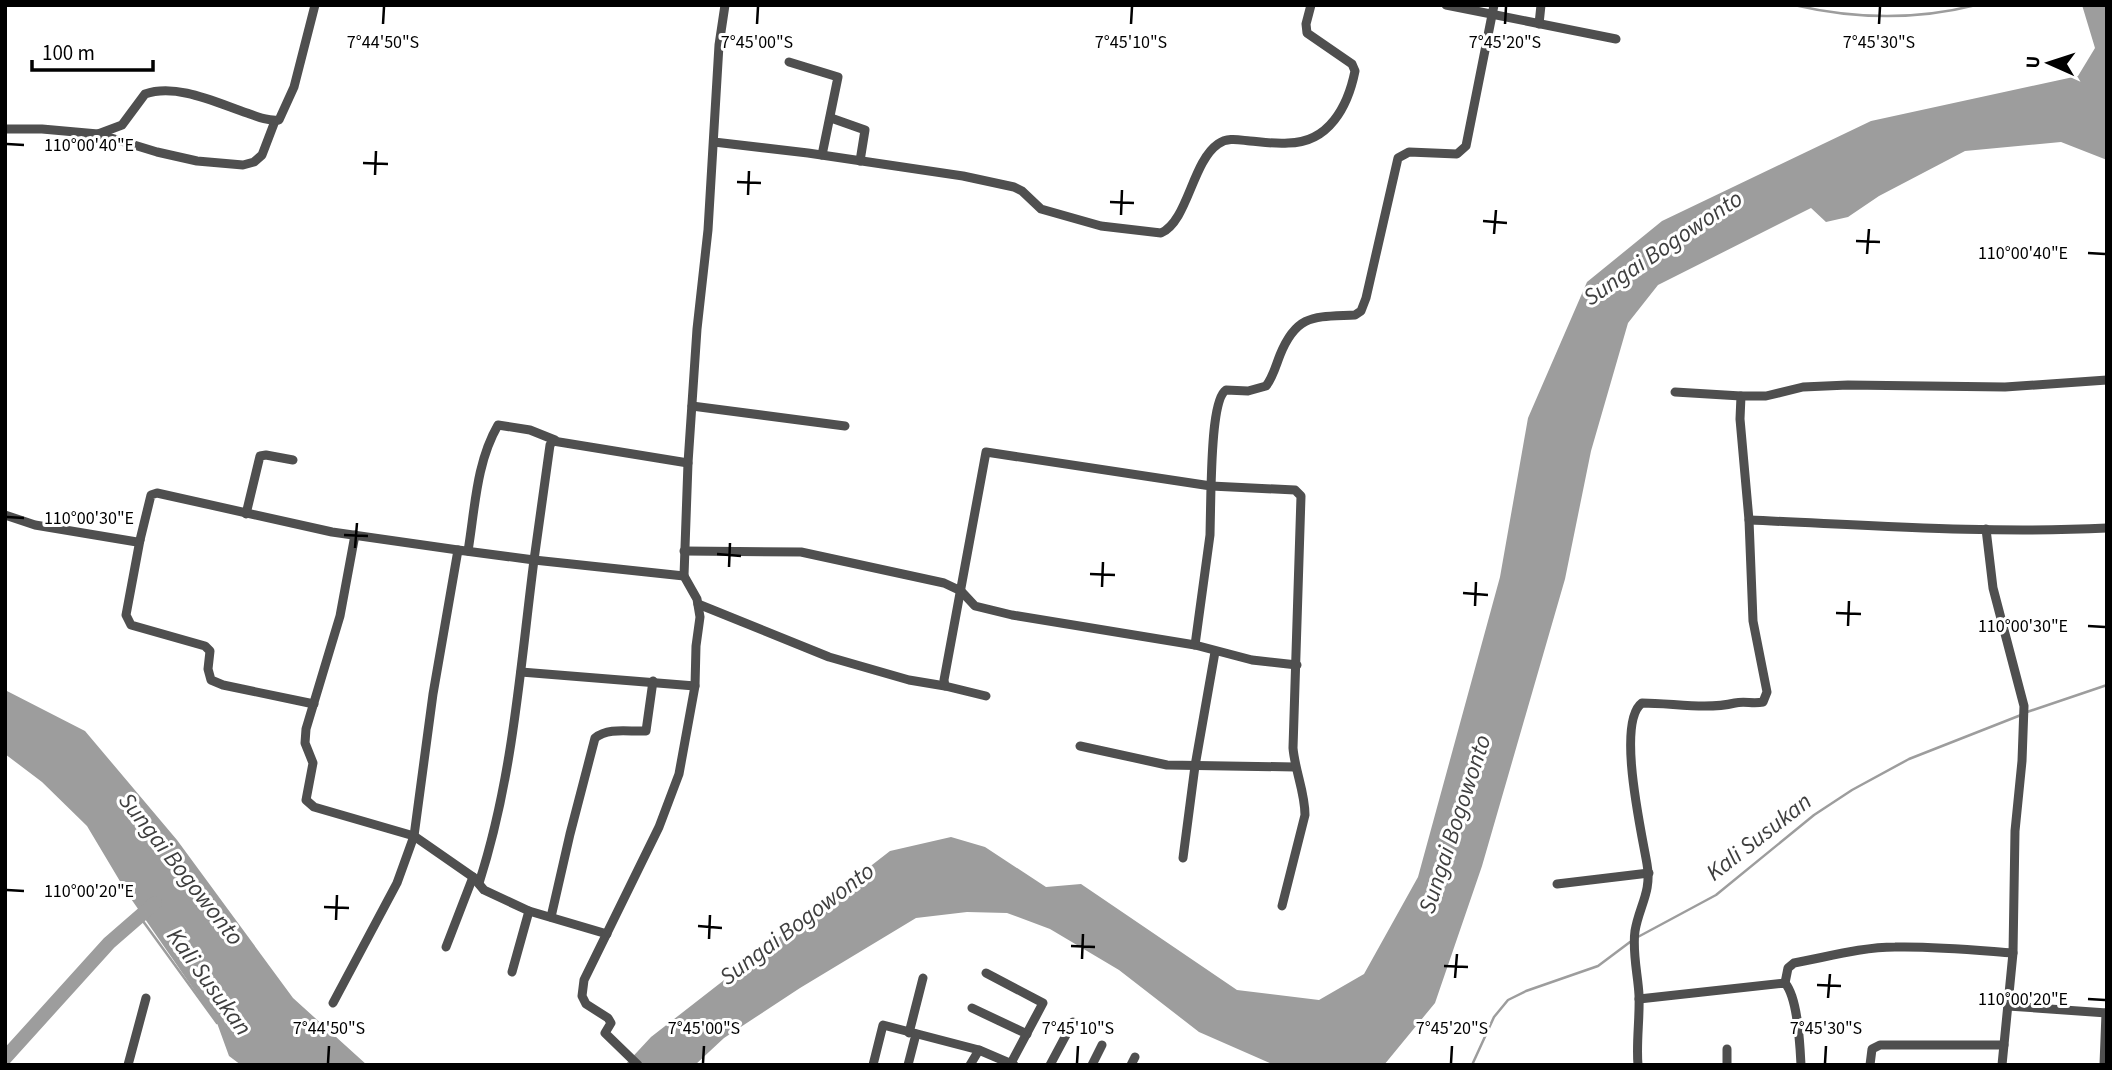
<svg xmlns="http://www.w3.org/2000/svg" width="2112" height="1070" font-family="'Source Sans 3',sans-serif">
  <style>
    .water { fill: #9d9d9d }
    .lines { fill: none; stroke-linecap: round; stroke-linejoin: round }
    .stream { stroke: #9d9d9d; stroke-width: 2.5 }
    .river { stroke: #9d9d9d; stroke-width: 14 }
    .minor { stroke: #4f4f4f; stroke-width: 9 }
    .ticks { fill: none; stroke: #000; stroke-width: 2.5 }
    .labels { text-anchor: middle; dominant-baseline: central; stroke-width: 6; stroke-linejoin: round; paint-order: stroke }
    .water-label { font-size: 24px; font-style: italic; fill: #3e3e3e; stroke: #fff }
    .ticks-label { font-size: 18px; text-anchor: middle; fill: #000; stroke: #fff; stroke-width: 6; stroke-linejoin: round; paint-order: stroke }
  </style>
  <rect width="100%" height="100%" fill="#fff"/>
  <!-- water -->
  <g class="water">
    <path d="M2082,5H2107V160L2061,142L1965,151L1879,196L1848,217L1826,222L1811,208L1658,285L1628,323L1591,451L1565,579L1482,866L1435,1003L1384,1065L1272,1064L1199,1032L1119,970L1050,929L1007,913L967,912L916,918L800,988L724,1038L695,1065H625L651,1037L890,851L951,837L985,847L1046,887L1081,884L1237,990L1319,1000L1364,974L1418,877L1500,577L1528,418L1587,282L1662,221L1871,121L2078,76L2095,48Z"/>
    <path d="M5,690L85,731L177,840L293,998L367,1065H241L229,1056L217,1023L127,893L87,826L42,782L5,754Z"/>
  </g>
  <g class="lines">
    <!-- stream -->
    <g class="stream">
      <path d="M1794,5C1854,19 1917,20 1976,5"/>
      <path d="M2027,712L2107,685"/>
      <path d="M140,917L217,1023"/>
      <path d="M1636,938L1716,895L1814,815L1852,790L1909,759L2021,715"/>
      <path d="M1472,1065L1494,1017L1508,1000L1526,991L1598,966L1630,942"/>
    </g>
    <!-- river -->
    <path class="river" d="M5,1058L109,943L155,903"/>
    <!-- minor -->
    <g class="minor">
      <path d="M1446,5L1616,39"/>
      <path d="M1539,24L1541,5"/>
      <path d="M789,62L838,77L822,155"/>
      <path d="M831,118L865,130L860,161"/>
      <path d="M5,129H42L98,134L157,152L197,161L243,165L254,162L262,155L275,121"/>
      <path d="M98,134L122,125L145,94C177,83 217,103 247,113C258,117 268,121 279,120L294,87L315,5"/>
      <path d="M714,142L808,153L963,176L1014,187L1022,191L1041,209L1101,226L1161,233C1188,221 1192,162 1218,144C1228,137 1239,140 1250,141C1262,142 1275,144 1288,143C1329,143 1348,106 1355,71L1352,64L1307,33L1306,24L1311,5"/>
      <path d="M1675,392L1741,396"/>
      <path d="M692,406L845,426"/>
      <path d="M246,514L260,456L266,455L293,460"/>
      <path d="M5,515L35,525L137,542L140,540L151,495L157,493L332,532L458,550"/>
      <path d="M1749,520C1868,525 1988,534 2107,528"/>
      <path d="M1986,529L1993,588L2024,706L2022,761L2015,831L2013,953L2002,1065"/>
      <path d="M355,535L340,616L306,729L305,743L313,763L306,800L314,807L414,836L473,877L484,890L529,911L512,972"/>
      <path d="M140,540L126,615L131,625L205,646L210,651L208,669L211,680L223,685L314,704"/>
      <path d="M468,551C475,509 476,463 498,425L530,430L555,440"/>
      <path d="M684,551L801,552L944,583L961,591L975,606L1012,615L1195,645L1252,660L1297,665"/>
      <path d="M698,604L829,657L909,680L945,686"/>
      <path d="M521,672L695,686"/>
      <path d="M986,696L945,686L944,680L986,452L1211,486L1210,535L1195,645"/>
      <path d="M1080,746L1167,765L1295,767"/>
      <path d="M1183,858L1195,766L1215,652"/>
      <path d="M479,883C513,778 520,669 534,560L684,576L688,463"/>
      <path d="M1557,884L1649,873"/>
      <path d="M1282,906L1305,815C1305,792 1295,771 1293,748L1301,496L1295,490L1211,486C1212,467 1212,399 1226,390L1248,391L1266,386C1273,377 1276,365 1280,355C1297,313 1315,317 1355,315L1361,311L1366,298L1398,158L1409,152L1457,154L1466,146L1494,5"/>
      <path d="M529,911L607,934"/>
      <path d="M551,917L570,834L595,738C609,727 629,732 646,731L653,681"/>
      <path d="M446,947L473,877"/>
      <path d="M986,973L1043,1003L1010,1065"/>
      <path d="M1785,983L1788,968L1794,963C1827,957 1862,947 1895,947C1935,946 1974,950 2013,953"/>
      <path d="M1639,999L1785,983C1798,998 1800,1045 1801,1065"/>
      <path d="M333,1003L397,883L414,836L433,694L458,550L534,560L550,445L553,441L688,463L697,329L708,230L719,45L725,5"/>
      <path d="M2008,1006L2107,1013"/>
      <path d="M972,1008L1027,1034"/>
      <path d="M909,1033L923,978"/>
      <path d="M128,1065L146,998"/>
      <path d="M638,1065L605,1033L611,1023L608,1018L586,1004L582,996L584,980L659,827L679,774L695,686L696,646L700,617L697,599L684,576"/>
      <path d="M873,1065L883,1025L979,1050L1014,1065"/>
      <path d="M908,1065L916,1034"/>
      <path d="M970,1065L979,1050"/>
      <path d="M1050,1065L1073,1022"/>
      <path d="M1092,1065L1102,1045"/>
      <path d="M1131,1065L1135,1057"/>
      <path d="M1638,1065C1636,1042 1640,1018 1639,995C1638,975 1632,952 1635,931C1639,906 1652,892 1647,864C1642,834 1616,722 1642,703C1673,703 1705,710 1735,703C1744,701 1754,704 1763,702L1767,692L1753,621L1749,520L1740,419L1741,396H1766L1803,387L1848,385L2005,387L2107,380"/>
      <path d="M1727,1065V1049"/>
      <path d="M1870,1065L1872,1049L1880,1045H2004"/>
      <path d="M2104,1065L2106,1013"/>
    </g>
  </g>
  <!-- ticks -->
  <path class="ticks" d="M383,24L384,7M757,24L758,7M1131,24L1132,7M1505,24L1506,7M1879,24L1880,7M7,144L24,145M363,163L388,164M375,175L376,151M737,182L761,183M748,195L749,171M1110,202L1134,203M1121,215L1122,190M1483,221L1507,223M1494,234L1496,210M1856,241L1880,242M2088,253L2105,254M1867,254L1869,229M7,517L24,518M344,535L368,536M355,548L357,523M717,554L741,556M729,567L730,543M1090,574L1115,575M1102,587L1103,562M1463,593L1488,595M1475,606L1476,582M1836,613L1861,614M1848,626L1849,601M2088,626L2105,627M7,890L24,891M324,907L349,908M336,920L337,895M698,926L722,928M709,939L710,915M1071,946L1095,947M1082,959L1083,934M1444,966L1468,967M1455,978L1457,954M1817,985L1841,986M1828,998L1830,974M2088,999L2105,1000M328,1063L329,1046M703,1063L704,1046M1077,1063L1078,1046M1451,1063L1452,1046M1825,1063L1826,1046"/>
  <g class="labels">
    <!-- water labels -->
    <g class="water-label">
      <text transform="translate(1663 248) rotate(-34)">Sungai Bogowonto</text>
      <text transform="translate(1455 824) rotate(-72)">Sungai Bogowonto</text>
      <text transform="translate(1759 837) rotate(-38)">Kali Susukan</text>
      <text transform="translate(181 869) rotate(52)">Sungai Bogowonto</text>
      <text transform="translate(797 924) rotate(-37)">Sungai Bogowonto</text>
      <text transform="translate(209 982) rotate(54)">Kali Susukan</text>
    </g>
  </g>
  <g class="ticks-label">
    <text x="383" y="48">7°44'50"S</text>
    <text x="757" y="48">7°45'00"S</text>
    <text x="1131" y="48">7°45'10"S</text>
    <text x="1505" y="48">7°45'20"S</text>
    <text x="1879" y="48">7°45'30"S</text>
    <text x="89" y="151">110°00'40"E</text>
    <text x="2023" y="259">110°00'40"E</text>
    <text x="89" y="524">110°00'30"E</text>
    <text x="2023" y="632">110°00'30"E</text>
    <text x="89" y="897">110°00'20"E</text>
    <text x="2023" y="1005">110°00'20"E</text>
    <text x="329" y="1034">7°44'50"S</text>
    <text x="704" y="1034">7°45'00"S</text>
    <text x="1078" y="1034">7°45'10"S</text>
    <text x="1452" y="1034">7°45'20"S</text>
    <text x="1826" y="1034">7°45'30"S</text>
  </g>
  <!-- border -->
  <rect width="2112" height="1070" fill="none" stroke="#000000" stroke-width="14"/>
  <!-- north arrow -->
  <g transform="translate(2049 63) rotate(273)" stroke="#ffffff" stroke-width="5" paint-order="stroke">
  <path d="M0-5L12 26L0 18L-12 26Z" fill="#000000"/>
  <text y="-10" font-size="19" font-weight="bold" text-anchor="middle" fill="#000000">U</text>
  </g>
  <!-- scale -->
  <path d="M32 60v10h121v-10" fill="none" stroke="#000000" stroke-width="3.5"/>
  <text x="42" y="60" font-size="21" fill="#000000" stroke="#ffffff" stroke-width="5" paint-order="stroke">100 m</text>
</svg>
